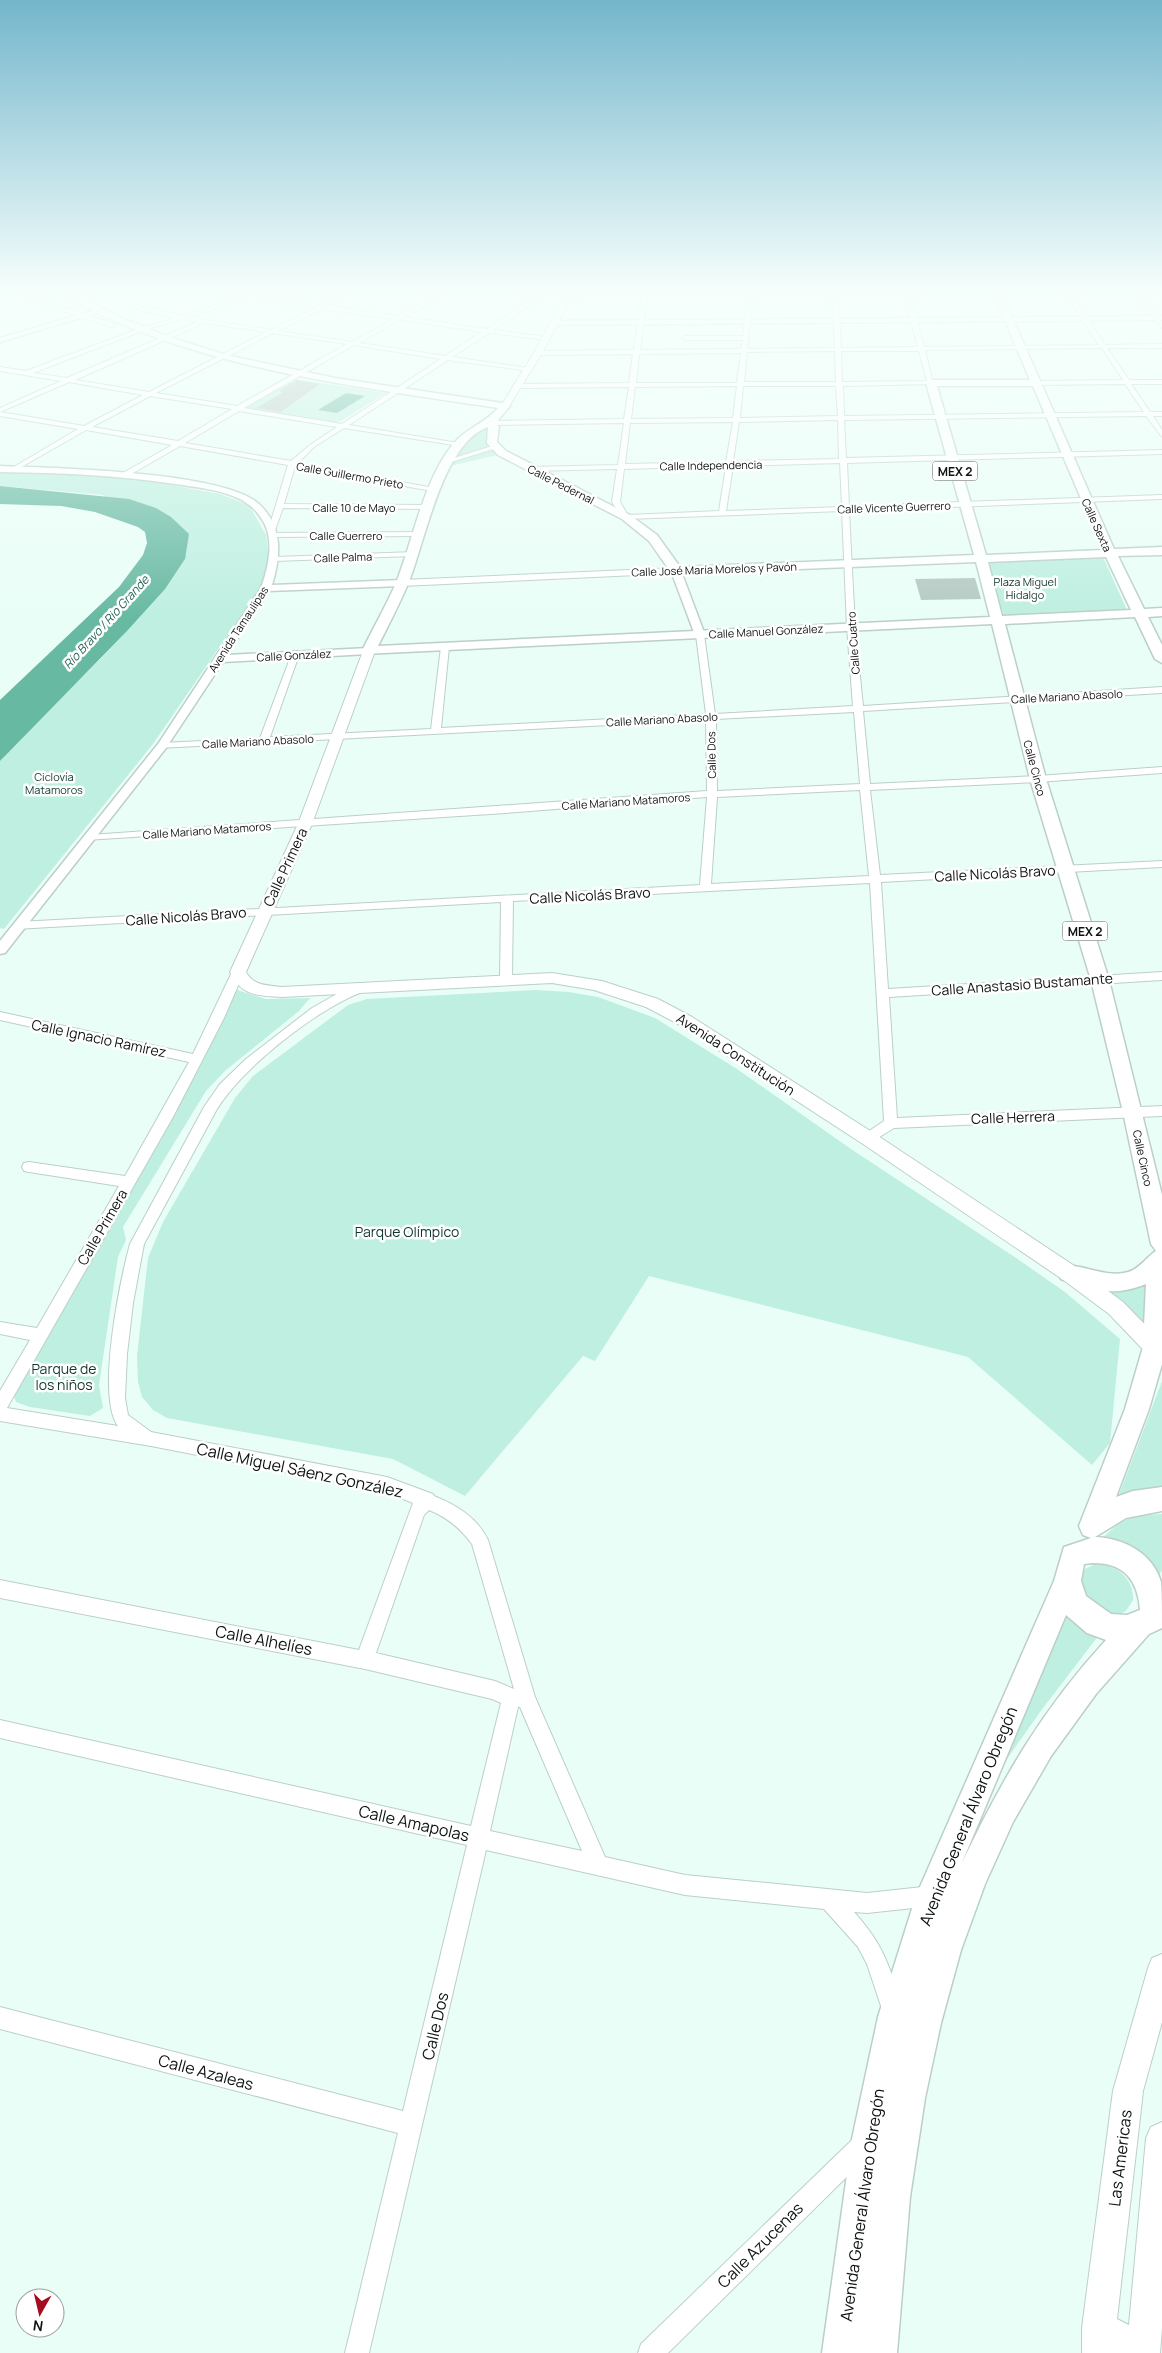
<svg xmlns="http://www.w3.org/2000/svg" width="1162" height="2353" font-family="Manrope,sans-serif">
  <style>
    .green { fill: #beefe0 }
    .water { fill: #67b9a2 }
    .building { fill: #b5c9c2 }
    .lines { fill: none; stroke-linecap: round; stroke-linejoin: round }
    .minor-casing { stroke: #bbcfc8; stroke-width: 2 }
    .tertiary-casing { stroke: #bbcfc8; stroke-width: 3 }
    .secondary-casing { stroke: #bbcfc8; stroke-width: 2 }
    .primary-casing { stroke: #bbcfc8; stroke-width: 3 }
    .minor { fill: #fff; fill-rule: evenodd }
    .tertiary { fill: #fff; fill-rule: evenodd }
    .secondary { fill: #fff; fill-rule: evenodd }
    .primary { fill: #fff; fill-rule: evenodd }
    .labels { text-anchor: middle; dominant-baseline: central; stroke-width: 5; stroke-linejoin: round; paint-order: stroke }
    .far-street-label { font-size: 11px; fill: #0d1311; stroke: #fff }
    .far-park-label { font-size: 11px; fill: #10372d; stroke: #fff }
    .shield { fill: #fff; stroke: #565a58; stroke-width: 1 }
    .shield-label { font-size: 12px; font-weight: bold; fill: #0d1311 }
    .far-water-label { font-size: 12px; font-style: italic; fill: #246455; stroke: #fff }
    .street-label { font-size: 14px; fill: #0d1311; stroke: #fff }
    .park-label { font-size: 14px; fill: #10372d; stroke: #fff }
    .near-street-label { font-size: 16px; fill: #0d1311; stroke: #fff }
  </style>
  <rect width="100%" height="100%" fill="#eafef8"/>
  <!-- green -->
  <g class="green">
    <path d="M295,379L386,393L338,423L242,408Z"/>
    <path d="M489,428L487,446L498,455L450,466C458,451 470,429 489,428Z"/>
    <path d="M0,471L122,476L220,494L249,505L266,535L269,559L260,588L153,744L4,929L0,928V761C61,693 134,635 185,559L103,495L0,486Z"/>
    <path d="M1103,557L1127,610L1004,616L987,562Z"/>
    <path d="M237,990L266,999L310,998L299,1011L225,1071L206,1091L123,1227L126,1240L118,1257L99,1385L103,1408L90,1416L30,1407L16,1402L14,1396L200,1067Z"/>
    <path d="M536,990L569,992L598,997L655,1018L737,1069L851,1149L1019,1260L1065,1292L1120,1339L1110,1443L1092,1465L968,1357L649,1276L595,1361L583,1356L465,1496L393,1459L167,1418L153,1410L142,1397L138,1382L137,1356L148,1258L163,1222L235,1098L253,1076L348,1005L367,999Z"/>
    <path d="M1153,1283L1148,1333L1104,1290L1124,1289Z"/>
    <path d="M1162,1381V1489L1117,1500Z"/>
    <path d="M1162,1514V1571L1154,1579L1100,1541C1122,1517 1132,1516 1162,1514Z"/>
    <path d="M1095,1564C1116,1564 1134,1578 1133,1600L1126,1611C1102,1623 1091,1603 1078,1587L1081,1571Z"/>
    <path d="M1064,1614L1087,1632L1099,1635L1040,1712L993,1779Z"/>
  </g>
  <!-- water -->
  <g class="water">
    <path d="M346,393L365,396L337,413L318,410Z"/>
    <path d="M0,486L129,499L156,508L171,517L189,534L185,559L165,589L127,631L0,761V700L119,587L143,555L147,543L145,532L138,527L95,512L61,506L0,504Z"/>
  </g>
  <!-- building -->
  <g class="building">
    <path d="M297,380L320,384L281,412L257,408L283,392L279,391Z"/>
    <path d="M975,578L981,599L921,600L915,579Z"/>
  </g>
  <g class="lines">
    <defs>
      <g id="minor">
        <path d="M98,292H106L78,301L75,299Z"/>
        <path d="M215,292H228L320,305L346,292H353L327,306L398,316L442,292H449L405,317L487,329L536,296L467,294L464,292L991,293L989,296H910L924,347L1099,345L1066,295H997L995,292H1162V296L1139,295L1162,322V328L1133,295H1072L1105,345L1162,344V348H1107L1129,380H1162V384H1131L1150,412H1162V416H1153L1162,430V437L1146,416L844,420L846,458L1162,450V454L847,463L849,506L1162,495V499L849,511L855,627L863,706L1162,687V693L863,711L870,784L1038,776L1162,767V773L1038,782L870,790L880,875L1162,861V867L881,882L888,989L1162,972V980L889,997L897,1118L1162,1106V1116L894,1128L873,1141H863L861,1138L863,1135L884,1121L870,883L513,901L512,979L506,983L500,979L501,902L15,929L13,926L15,923L19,922L700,885L707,797L506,813L86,840L85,838L90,835L707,791L706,720L159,748V744L162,743L260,738L292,653L299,655L270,737L431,729L441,647L445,644L449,647L441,728L706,714L696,635L700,632L704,635L715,714L853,706L847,627L842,511L626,519H623L612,502L617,469L530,471L526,469L530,467L618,465L624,423L490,425L487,423L490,421L624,419L629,387L518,388L515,386L518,384L629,383L633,354L538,355L535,353L538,351L634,350L642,296L543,297L493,330L546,337L548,340L489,333L452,357L528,368L530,371L448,360L349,425L458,443L460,446L344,428L314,447L298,463L434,488L438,490L437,492L295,466L284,504L428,505L432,507L431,509L283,508L274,533L419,532H422V536L270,537L271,533L268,531L288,465L180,446L126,477H123V473L172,445L86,430L16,470H12V468L78,429L0,416V412L84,426L143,395L69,382L0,412V408L61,381L0,371V367L26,371L138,329L175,318L146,312L131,306V304L182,315L242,297ZM647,296H748L743,336H685L682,338L685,340H743L741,349L640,350ZM753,296H832L835,348L747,349ZM838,296H904L918,347L841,348ZM248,298L315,308L271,330L189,317ZM322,309L393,319L352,342L278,331ZM182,319L197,322L67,378L33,373L142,331ZM400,320L482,332L445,356L359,343ZM204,323L266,332L149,392L75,380ZM273,333L347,344L237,406L156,393ZM354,345L441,359L342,424L244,408ZM1102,348L1123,380L1036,381L1033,383L1036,385L1125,384L1144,412L844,416L843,386L933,384L925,350ZM835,351L836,382H744L747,352ZM841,351H919L927,381L842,382ZM741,353L737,383H636L639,354ZM737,386L733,418L631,419L635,387ZM743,386H836L838,416L740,418ZM150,396L232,409L178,441L92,427ZM239,411L337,427L310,445L291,461L185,443ZM838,420L839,459L733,461L739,422ZM733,422L726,462L625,464L630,423ZM840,463L842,507L726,511L733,466ZM726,466L719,511L628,515L620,502L624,469ZM854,712L860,784L717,791L716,719ZM860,790L869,876L711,884L717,797Z"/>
        <path d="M495,445L498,447L497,448L448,463L445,461Z"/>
        <path d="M415,552L416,554L412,556L275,561L271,559L275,557Z"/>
        <path d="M238,968L244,972L224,1018L173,1117L7,1408L118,1426C96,1396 120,1281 130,1244L204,1107L220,1084L246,1059L312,1008L342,991L358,985L362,986L364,989L362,992C316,1010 243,1067 217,1109L144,1244L133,1303L127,1354L125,1398L128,1415L151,1432L387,1477L433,1494L434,1496C456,1505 477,1517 488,1540L535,1697L605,1857L685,1875L867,1893L932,1886L939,1889L942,1896L939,1903L932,1906L867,1913L854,1912C884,1945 889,1966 903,2007L900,2015L892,2018L884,2015L867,1964L858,1947L824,1909L685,1895L486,1850L369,2353H345L398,2133L0,2029V2007L403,2111L467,1845L0,1738V1720L471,1826L501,1703L492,1699L365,1669L0,1598V1580L359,1650L413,1503L386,1492L151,1446L0,1421V1391L30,1340L0,1334V1322L37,1328L119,1186L29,1172L24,1171L22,1167L24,1163L29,1162L125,1176L189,1062L0,1020V1012L193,1054L232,972ZM429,1510C447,1517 460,1528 472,1544L514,1689L495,1681L376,1653L424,1515ZM518,1707H520L582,1851L490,1831Z"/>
        <path d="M862,2135L870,2138L873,2146L870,2154L668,2353H638L641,2344L854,2138Z"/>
      </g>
      <g id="tertiary">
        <path d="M98,309L100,312L0,342V338Z"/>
        <path d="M1162,316V320L555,325L552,323L555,321Z"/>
        <path d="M0,466C52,468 223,471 259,504C283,526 281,556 272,585L402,580L407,583L402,586L269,591L227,655L369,648L374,651L369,654L223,662L166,748L5,953L0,954V941L158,744L261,588C269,565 276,536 259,515C253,507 244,500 235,497C217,489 195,487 175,484C117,475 59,473 0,472Z"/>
        <path d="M676,568L681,571L705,635L704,637L700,638L695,635L671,571Z"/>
      </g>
      <g id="secondary">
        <path d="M4,292H15L118,325L111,327Z"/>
        <path d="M567,292H575L542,353L508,408H502L501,406L534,353Z"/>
        <path d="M676,568L680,569V573L402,586L396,583L402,580Z"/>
        <path d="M369,647L375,651L312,824L246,972C253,986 268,985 282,987L552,973L602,981L658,999L692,1017L875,1134L1076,1267L1123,1302L1162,1342V1365L1155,1362L1109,1314L1062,1279L863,1144L680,1025L646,1007L594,990L552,983L282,997C257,995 242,997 230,972L298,824L363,651Z"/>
        <path d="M1162,1954V2022L1143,2091L1117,2319L1129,2325L1146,2138L1151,2127L1162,2122V2328L1160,2353H1082V2328L1113,2091L1148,1968L1152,1958Z"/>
      </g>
      <path id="primary" d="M62,292H72L119,317L172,338L226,355L335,378L509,404L510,406L496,423L499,427L497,442L506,451L630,515L657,535L680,567L974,555L926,383L931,380H1030L993,292H1001L1114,549L1162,547V555L1118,556L1144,609L1162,608V616L1148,617L1162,645V663L1155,659L1135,617L1005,624L1046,779L1109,980L1162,1195V1364L1149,1409L1116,1497L1133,1491L1162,1487V1511L1126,1518L1095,1537C1123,1538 1153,1553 1161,1582C1162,1595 1162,1614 1162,1628L1149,1634L1096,1694L1051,1756L1013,1822L985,1884L961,1950L941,2023L925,2098L910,2197L897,2353H822L852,2139L878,2017L916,1896L1054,1581L1064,1547L1091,1538L1083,1535L1079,1526L1125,1409L1143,1347L1146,1284C1114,1297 1093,1291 1061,1279L1058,1273L1061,1267C1078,1261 1103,1279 1128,1272C1140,1269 1146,1257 1156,1251L1151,1244L1123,1112L1091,980L1030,779L992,624L364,654L362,651C373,628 386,606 396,583C413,540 424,478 454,443C468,427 484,424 498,408C373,389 247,375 129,327C111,320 75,304 62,292ZM937,386H1033L1103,550L986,555ZM488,427L487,443L498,455L622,519L649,541L672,574L976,562L990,617L378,646C388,626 399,605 408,584C425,543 442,443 488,427ZM1106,557L1131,610L1002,616L988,562ZM1093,1563C1125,1563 1138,1581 1140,1610L1127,1615L1111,1614L1086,1596L1081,1581L1084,1564ZM1066,1615L1087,1633L1106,1640C1041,1711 1002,1779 961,1865Z"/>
    </defs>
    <!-- minor casing -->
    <use href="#minor" class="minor-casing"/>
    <!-- tertiary casing -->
    <use href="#tertiary" class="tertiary-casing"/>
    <!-- secondary casing -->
    <use href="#secondary" class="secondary-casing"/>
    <!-- primary casing -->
    <use href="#primary" class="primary-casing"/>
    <!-- minor -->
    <use href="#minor" class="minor"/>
    <!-- tertiary -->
    <use href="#tertiary" class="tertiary"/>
    <!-- secondary -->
    <use href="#secondary" class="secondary"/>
    <!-- primary -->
    <use href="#primary" class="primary"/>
  </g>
  <!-- sky -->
  <linearGradient id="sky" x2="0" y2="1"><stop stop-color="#74b6cc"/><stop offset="0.47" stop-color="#f6fffc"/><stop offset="1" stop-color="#f6fffc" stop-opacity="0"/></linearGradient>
  <rect width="1162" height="621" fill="url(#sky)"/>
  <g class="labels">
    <!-- far-street labels -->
    <g class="far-street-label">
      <text transform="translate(711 465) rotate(-1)">Calle Independencia</text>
      <text transform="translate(350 475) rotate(10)">Calle Guillermo Prieto</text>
      <text transform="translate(561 484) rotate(27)">Calle Pedernal</text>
      <text x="354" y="507">Calle 10 de Mayo</text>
      <text transform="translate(894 507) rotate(-2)">Calle Vicente Guerrero</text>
      <text transform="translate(1097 525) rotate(66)">Calle Sexta</text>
      <text x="346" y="535">Calle Guerrero</text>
      <text transform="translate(343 557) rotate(-2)">Calle Palma</text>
      <text transform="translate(714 569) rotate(-2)">Calle José María Morelos y Pavón</text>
      <text transform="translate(238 629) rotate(-57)">Avenida Tamaulipas</text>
      <text transform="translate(766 631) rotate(-3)">Calle Manuel González</text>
      <text transform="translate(853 643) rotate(-94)">Calle Cuatro</text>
      <text transform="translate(294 655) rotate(-3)">Calle González</text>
      <text transform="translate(1067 696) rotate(-3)">Calle Mariano Abasolo</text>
      <text transform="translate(662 719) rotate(-3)">Calle Mariano Abasolo</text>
      <text transform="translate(258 741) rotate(-3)">Calle Mariano Abasolo</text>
      <text transform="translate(711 755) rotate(-91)">Calle Dos</text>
      <text transform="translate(1035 768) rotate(75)">Calle Cinco</text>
      <text transform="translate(626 801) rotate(-4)">Calle Mariano Matamoros</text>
      <text transform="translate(207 830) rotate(-4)">Calle Mariano Matamoros</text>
      <text transform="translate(1143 1158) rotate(78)">Calle Cinco</text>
    </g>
    <!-- far-park labels -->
    <g class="far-park-label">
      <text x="1025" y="581">Plaza Miguel<tspan x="1025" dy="13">Hidalgo</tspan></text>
      <text x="54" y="776">Ciclovía<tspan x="54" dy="13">Matamoros</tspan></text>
    </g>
    <!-- shield labels -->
    <g class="shield">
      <rect x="932.5" y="461.5" width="45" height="19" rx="4"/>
      <rect x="1062.5" y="921.5" width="45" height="19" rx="4"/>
    </g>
    <g class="shield-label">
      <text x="955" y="471">MEX 2</text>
      <text x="1085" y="931">MEX 2</text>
    </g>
    <!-- far-water labels -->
    <g class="far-water-label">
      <text transform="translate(106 622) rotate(-48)">Río Bravo / Rio Grande</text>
    </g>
    <!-- street labels -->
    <g class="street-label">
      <text transform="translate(285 867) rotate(-65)">Calle Primera</text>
      <text transform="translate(995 873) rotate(-3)">Calle Nicolás Bravo</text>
      <text transform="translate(590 895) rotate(-3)">Calle Nicolás Bravo</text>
      <text transform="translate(186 916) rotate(-4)">Calle Nicolás Bravo</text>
      <text transform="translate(1022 984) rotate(-4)">Calle Anastasio Bustamante</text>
      <text transform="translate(99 1038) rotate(12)">Calle Ignacio Ramírez</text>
      <text transform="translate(736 1054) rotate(33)">Avenida Constitución</text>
      <text transform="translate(1013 1117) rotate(-2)">Calle Herrera</text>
      <text transform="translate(102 1227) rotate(-60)">Calle Primera</text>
    </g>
    <!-- park labels -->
    <g class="park-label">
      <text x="407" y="1231">Parque Olímpico</text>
      <text x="64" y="1368">Parque de<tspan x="64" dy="16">los niños</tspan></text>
    </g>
    <!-- near-street labels -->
    <g class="near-street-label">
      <text transform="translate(300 1470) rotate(12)">Calle Miguel Sáenz González</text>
      <text transform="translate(264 1640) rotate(11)">Calle Alhelíes</text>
      <text transform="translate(968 1816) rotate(-68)">Avenida General Álvaro Obregón</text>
      <text transform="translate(414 1823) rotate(13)">Calle Amapolas</text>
      <text transform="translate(435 2026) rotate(-77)">Calle Dos</text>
      <text transform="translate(206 2072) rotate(15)">Calle Azaleas</text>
      <text transform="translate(1120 2158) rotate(-83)">Las Americas</text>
      <text transform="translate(862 2205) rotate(-82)">Avenida General Álvaro Obregón</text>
      <text transform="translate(760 2245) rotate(-45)">Calle Azucenas</text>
    </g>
  </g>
  <!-- north arrow -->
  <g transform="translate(40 2313) rotate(188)"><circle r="24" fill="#ffffff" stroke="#9ea1a0"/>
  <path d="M0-4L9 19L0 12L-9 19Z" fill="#a50c1f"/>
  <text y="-8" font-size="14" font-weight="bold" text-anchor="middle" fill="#0d1311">N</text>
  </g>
</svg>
